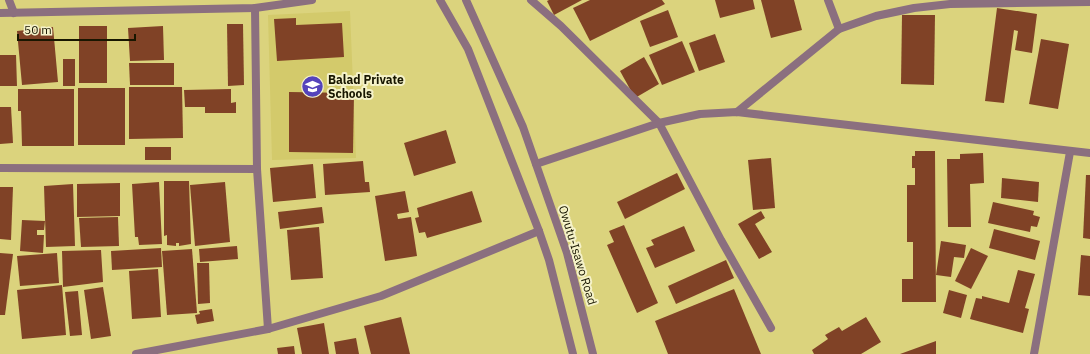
<svg xmlns="http://www.w3.org/2000/svg" width="1090" height="354" font-family="'IBM Plex Sans',sans-serif">
  <style>
    .built { fill: #d3ca6b }
    .building { fill: #804226 }
    .lines { fill: none; stroke-linecap: round; stroke-linejoin: round }
    .minor { stroke: #8b6f7f; stroke-width: 8 }
    .tertiary { stroke: #8b6f7f; stroke-width: 8 }
    .labels { text-anchor: middle; dominant-baseline: central; stroke-width: 4; stroke-linejoin: round; paint-order: stroke }
    .poi-label { font-size: 12px; font-weight: bold; fill: #181600; stroke: #f5f2c9; text-anchor: start }
    .street-label { font-size: 12px; fill: #181600; stroke: #f5f2c9 }
  </style>
  <rect width="100%" height="100%" fill="#dbd37d"/>
  <!-- built -->
  <path class="built" d="M350,11L356,158L272,160L268,15Z"/>
  <!-- building -->
  <g class="building">
    <path d="M549,0H582L554,15L547,1Z"/>
    <path d="M590,0H662L665,4L590,41L573,8Z"/>
    <path d="M715,0H753L755,9L720,18Z"/>
    <path d="M761,0H794L802,30L771,38Z"/>
    <path d="M997,8L1037,14L1032,53L1015,50L1018,31L1014,30L1004,103L985,101Z"/>
    <path d="M668,10L678,37L650,47L640,21Z"/>
    <path d="M902,15H935L934,85L901,84Z"/>
    <path d="M296,18V25L342,23L344,57L277,61L274,19Z"/>
    <path d="M227,24H243L244,85L228,86Z"/>
    <rect x="79" y="26" width="28" height="57"/>
    <path d="M163,26L164,60L130,61L128,28Z"/>
    <path d="M53,27L58,82L22,85L17,31Z"/>
    <path d="M715,34L725,62L699,71L689,43Z"/>
    <path d="M1041,39L1069,44L1058,109L1029,104Z"/>
    <path d="M682,41L695,72L662,85L649,55Z"/>
    <path d="M0,55H16L17,86H0Z"/>
    <path d="M644,57L659,84L635,98L620,71Z"/>
    <rect x="63" y="59" width="12" height="27"/>
    <path d="M129,63H174V85H130Z"/>
    <path d="M129,87H182L183,138L129,139Z"/>
    <rect x="78" y="88" width="47" height="57"/>
    <path d="M18,89H74V146H22L21,111H18Z"/>
    <path d="M231,89V103L236,102V113H205V107H185L184,90Z"/>
    <path d="M289,92L354,93L353,153L289,152Z"/>
    <path d="M0,107H11L13,143L0,144Z"/>
    <path d="M446,130L456,163L414,176L404,143Z"/>
    <rect x="145" y="147" width="26" height="13"/>
    <path d="M915,151H935L936,302H902V279H913V242H907V185H915V168H912V156H915Z"/>
    <path d="M983,153L984,183L970,184L971,227H948L947,159H960V154Z"/>
    <path d="M771,158L775,208L753,210L748,160Z"/>
    <path d="M363,161L365,182H369L370,192L325,195L323,164Z"/>
    <path d="M313,164L316,198L273,202L270,168Z"/>
    <path d="M677,173L685,189L625,219L617,202Z"/>
    <path d="M1086,175H1090V239L1083,238Z"/>
    <path d="M1002,178L1039,182L1038,202L1001,198Z"/>
    <path d="M164,181H189L191,244L179,246V243H176V246L167,245V235L164,236Z"/>
    <path d="M159,182L162,244L139,245L138,237H135L132,184Z"/>
    <path d="M225,182L230,242L195,246L190,185Z"/>
    <path d="M120,183V216L77,217V184Z"/>
    <path d="M73,184L75,246L46,247L44,186Z"/>
    <path d="M0,187H13L11,240L0,239Z"/>
    <path d="M405,191L409,212L397,214L398,219L411,217L417,256L385,261L375,196Z"/>
    <path d="M472,191L482,222L427,238L425,232L419,233L415,218L419,217L417,208Z"/>
    <path d="M993,202L1034,211L1033,215L1040,217L1037,227L1031,226L1030,232L988,223Z"/>
    <path d="M322,207L324,223L280,229L278,212Z"/>
    <path d="M761,211L765,218L755,224L772,252L759,259L738,224Z"/>
    <path d="M118,217L119,246L81,247L79,218Z"/>
    <path d="M22,220L45,221L44,230H37V235H44L43,253L20,251Z"/>
    <path d="M624,225L658,303L637,313L607,245L614,242L609,231Z"/>
    <path d="M684,226L695,251L655,268L646,248L654,245L651,240Z"/>
    <path d="M319,227L323,278L291,280L287,230Z"/>
    <path d="M994,229L1040,241L1035,260L989,248Z"/>
    <path d="M941,241L966,245L964,258L954,257L951,277L936,275Z"/>
    <path d="M237,246L238,259L200,262L199,249Z"/>
    <path d="M161,248L162,267L112,270L111,251Z"/>
    <path d="M971,248L988,256L971,289L955,281Z"/>
    <path d="M192,249L197,313L167,315L162,251Z"/>
    <path d="M101,250L103,282L63,287L62,251Z"/>
    <path d="M0,253L13,254L5,315H0Z"/>
    <path d="M57,253L59,283L20,286L17,256Z"/>
    <path d="M1081,255L1090,256V296L1078,295Z"/>
    <path d="M726,260L734,278L676,304L668,286Z"/>
    <path d="M197,263H209L210,303L198,304Z"/>
    <path d="M158,269L161,317L132,319L129,271Z"/>
    <path d="M1018,270L1035,274L1025,308L1029,309L1023,333L970,319L976,298L982,299V296L1009,303Z"/>
    <path d="M62,285L66,335L22,339L17,290Z"/>
    <path d="M103,287L111,336L91,339L84,290Z"/>
    <path d="M734,289L761,354H668L655,321Z"/>
    <path d="M949,290L967,295L961,318L943,313Z"/>
    <path d="M78,291L82,335L70,336L65,292Z"/>
    <path d="M212,309L214,321L197,324L195,315L200,314L199,311Z"/>
    <path d="M401,317L410,354H371L364,326Z"/>
    <path d="M866,317L881,342L861,354H814L812,350L828,339L825,335L839,327L842,331Z"/>
    <path d="M324,323L329,354H302L297,328Z"/>
    <path d="M356,338L359,354H336L334,342Z"/>
    <path d="M936,341V354H900Z"/>
    <path d="M294,346L295,354H278L277,348Z"/>
  </g>
  <g class="lines">
    <!-- minor -->
    <g class="minor">
      <path d="M9,0L14,13"/>
      <path d="M531,0L561,26L659,123L721,240L771,328"/>
      <path d="M828,0L839,29"/>
      <path d="M255,8L257,169L268,329"/>
      <path d="M0,13L255,8L312,0"/>
      <path d="M737,112L839,29L876,16L914,8L950,4L1090,2"/>
      <path d="M536,164L659,123L700,114L737,112L1090,153"/>
      <path d="M0,168L257,169"/>
      <path d="M136,354L268,329L381,296L539,231"/>
      <path d="M1034,354L1070,152"/>
    </g>
    <!-- tertiary -->
    <g class="tertiary">
      <path d="M440,0L468,49L539,231L549,260L573,354"/>
      <path d="M466,0L523,127L567,253L593,354"/>
    </g>
  </g>
  <!-- icons -->
  <defs>
    <symbol id="school-disc" viewBox="-11 -11 22 22"><circle r="9.5" fill="#5443bb" stroke="#f5f2c9"/><path d="M0-5L7-2L0 1L-7-2ZM-4 1L0 2.5L4 1V4Q0 6-4 4Z" fill="#fff"/></symbol>
  </defs>
  <g fill-rule="evenodd">
    <use href="#school-disc" x="300" y="74" width="25" height="25"/>
  </g>
  <g class="labels">
    <!-- poi labels -->
    <g class="poi-label">
      <text x="328" y="79">Balad Private<tspan x="328" dy="14">Schools</tspan></text>
    </g>
    <!-- street labels -->
    <g class="street-label">
      <text transform="translate(578 255) rotate(73)">Owutu-Isawo Road</text>
    </g>
  </g>
  <!-- scale -->
  <path d="M18 34v6h117v-6" fill="none" stroke="#181600" stroke-width="2"/>
  <text x="24" y="34" font-size="12" fill="#181600" stroke="#f5f2c9" stroke-width="3" paint-order="stroke">50 m</text>
</svg>
